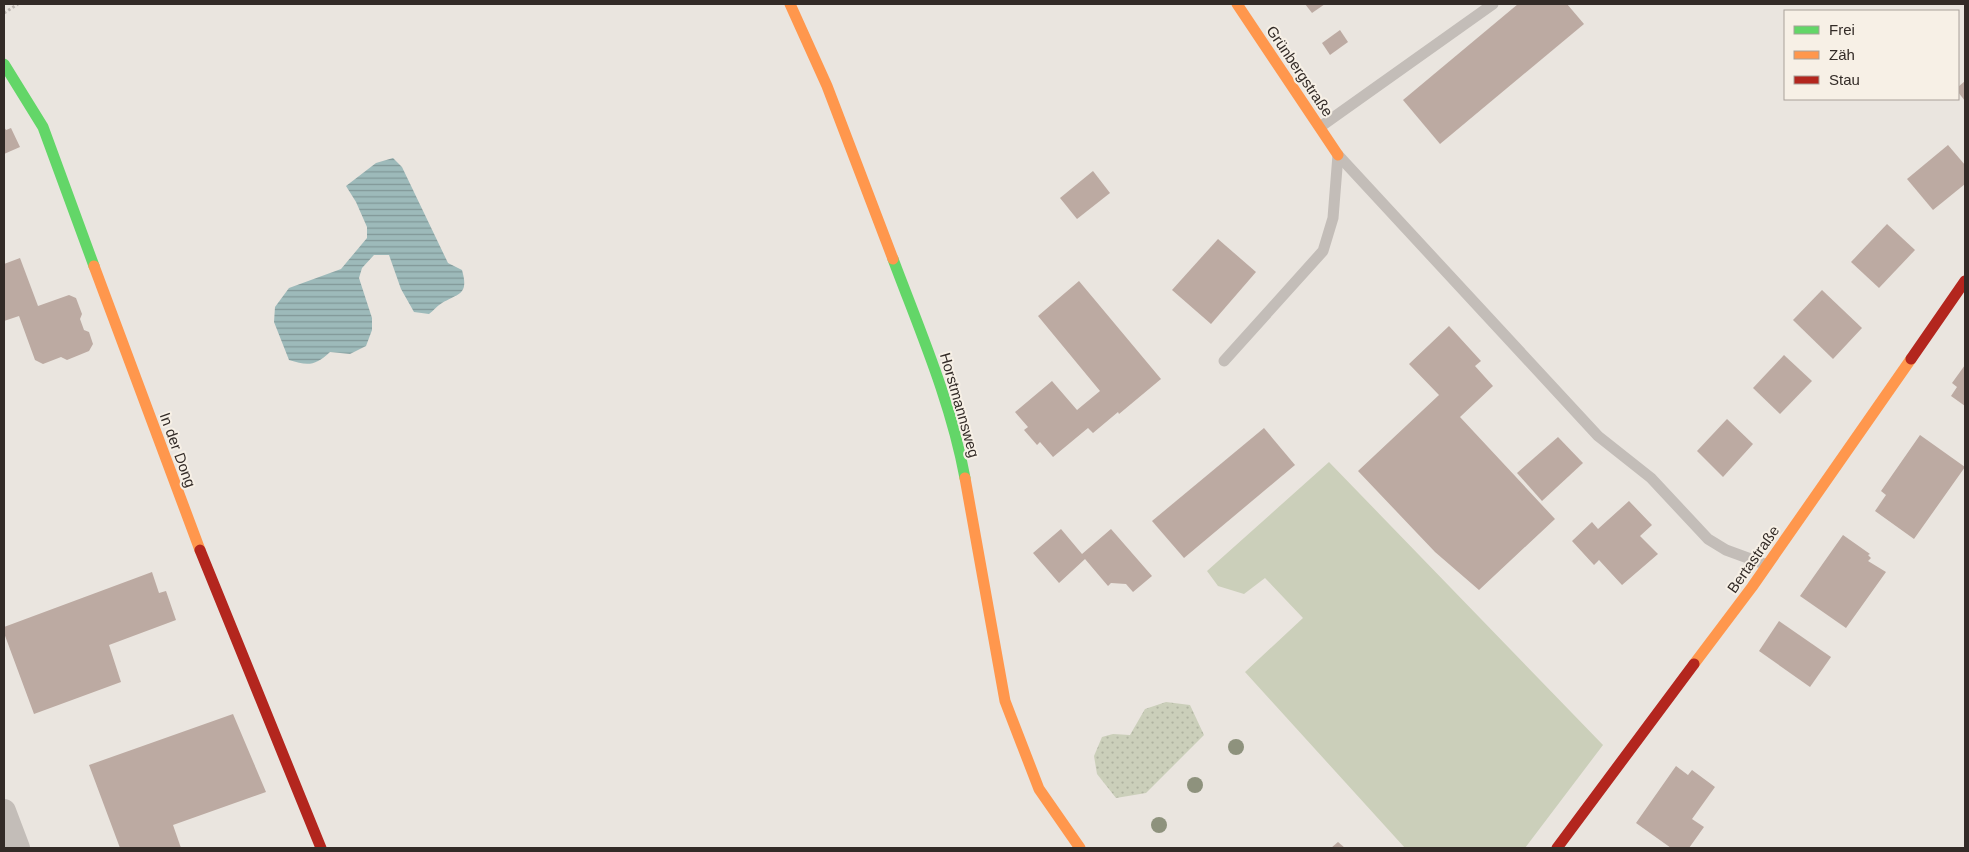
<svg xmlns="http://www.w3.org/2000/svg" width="1969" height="852" font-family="Arial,sans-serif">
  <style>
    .grass { fill: #cbcfba }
    .park { fill: url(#park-dots) }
    .water { fill: url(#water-rules) }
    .building { fill: #bcaaa2 }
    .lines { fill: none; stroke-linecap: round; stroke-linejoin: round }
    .path { stroke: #bcb6b1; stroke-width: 3; stroke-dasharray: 2.5 2.5; stroke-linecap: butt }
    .lane { stroke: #c3bdb8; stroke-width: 11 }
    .street { stroke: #c3bdb8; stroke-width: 24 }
    .fast { stroke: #63d668; stroke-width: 11 }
    .slow { stroke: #ff974d; stroke-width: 11 }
    .jam { stroke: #b3261e; stroke-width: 11 }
    .tree { fill: #8e927d }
    .labels { text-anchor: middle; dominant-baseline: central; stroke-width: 4; stroke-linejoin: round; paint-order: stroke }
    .street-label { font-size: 15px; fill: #332b27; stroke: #f7f0e6 }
  </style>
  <defs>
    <pattern id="park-dots" width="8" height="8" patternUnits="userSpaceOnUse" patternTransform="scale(1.25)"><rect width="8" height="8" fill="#cbcfba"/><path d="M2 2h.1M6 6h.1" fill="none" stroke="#afb2a0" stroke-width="1.8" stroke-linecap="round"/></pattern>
    <pattern id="water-rules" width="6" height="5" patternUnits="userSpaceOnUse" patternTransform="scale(1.25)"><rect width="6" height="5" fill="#9dbaba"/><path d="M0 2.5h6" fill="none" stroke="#819797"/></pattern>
  </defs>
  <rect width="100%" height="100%" fill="#eae5df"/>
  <!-- grass -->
  <path class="grass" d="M1329,462L1603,745L1525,848H1405L1245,672L1303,618L1265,578L1244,594L1218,586L1207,571Z"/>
  <!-- park -->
  <path class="park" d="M1166,702L1190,705L1204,735L1146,793L1116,798L1097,774L1094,756L1102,737L1113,734L1130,735L1145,709Z"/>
  <!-- water -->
  <path class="water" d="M393,158L402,167L448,263L462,270C469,295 459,293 442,303C437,306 433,311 429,314L414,312L401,289L389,255H374L362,268L359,278L372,318V330L366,346L350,354L330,352C315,366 308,366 289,360L274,322L275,307L289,288L341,269L367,238V227L356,202L346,186L376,163Z"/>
  <!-- building -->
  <g class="building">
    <path d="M1305,4H1325L1312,13Z"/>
    <path d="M1518,4H1567L1584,24L1440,144L1403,100Z"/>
    <path d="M1340,30L1348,42L1330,55L1322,43Z"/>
    <path d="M1965,81V101L1958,92V87Z"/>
    <path d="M4,127L6,130L11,128L20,147L4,154Z"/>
    <path d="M1948,145L1965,165V184L1933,210L1907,179Z"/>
    <path d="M1093,171L1110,193L1077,219L1060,198Z"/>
    <path d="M1887,224L1915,250L1879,288L1851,262Z"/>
    <path d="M1218,239L1256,272L1211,324L1172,290Z"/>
    <path d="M20,258L38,306L69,295L76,298L82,314L80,319L84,330L89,332L93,344L89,351L67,360L61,357L43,364L35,360L19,316L4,321V264Z"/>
    <path d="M1079,281L1161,379L1119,414L1118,412L1093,433L1088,428L1053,457L1040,442L1037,445L1024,430L1028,427L1015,412L1052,381L1077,410L1100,391L1038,316Z"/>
    <path d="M1822,290L1862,328L1833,359L1793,320Z"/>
    <path d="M1449,326L1481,361L1475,366L1493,386L1460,417L1555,519L1479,590L1435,552L1358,471L1439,395L1409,364Z"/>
    <path d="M1784,355L1812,381L1780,414L1753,388Z"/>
    <path d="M1965,365V406L1951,396L1957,387L1952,383Z"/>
    <path d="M1727,419L1753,444L1723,477L1697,451Z"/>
    <path d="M1264,428L1295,465L1184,558L1152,521Z"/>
    <path d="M1920,435L1965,467L1914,539L1875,511L1886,495L1881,491Z"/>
    <path d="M1558,437L1583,463L1542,501L1517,473Z"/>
    <path d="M1629,501L1652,525L1640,536L1658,554L1622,585L1599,560L1594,565L1572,541L1592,522L1598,529Z"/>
    <path d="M1061,529L1082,554L1111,529L1152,576L1133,592L1126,584L1111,583L1108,586L1085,559L1059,583L1033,553Z"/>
    <path d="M1843,535L1870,554L1868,555L1871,558L1868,561L1886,572L1846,628L1800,596Z"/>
    <path d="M152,572L159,593L166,591L176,620L109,645L121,682L34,714L4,633V627Z"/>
    <path d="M1779,621L1831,657L1810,687L1759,651Z"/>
    <path d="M233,714L266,792L173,825L181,848H120L89,765Z"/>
    <path d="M1676,766L1688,775L1692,770L1715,787L1692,819L1704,827L1689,848H1671L1636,823Z"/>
    <path d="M1338,842L1345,848H1331Z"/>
  </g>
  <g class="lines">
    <!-- path -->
    <path class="path" d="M4,13L18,4"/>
    <!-- lane -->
    <g class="lane">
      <path d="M1320,127L1493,4"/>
      <path d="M1338,155L1598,436L1651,478L1708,539L1726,550L1767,565"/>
      <path d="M1224,361L1323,251L1333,218L1338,155"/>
    </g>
    <!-- street -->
    <path class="street" d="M4,811L18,848"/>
    <!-- fast -->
    <g class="fast">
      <path d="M4,64L43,127L94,266"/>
      <path d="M893,259C920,331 951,402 965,478"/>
    </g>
    <!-- slow -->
    <g class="slow">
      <path d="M790,4L827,86L893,259"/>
      <path d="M1237,4L1338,155"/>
      <path d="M94,266L200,550"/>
      <path d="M965,478L1005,701L1039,789L1080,848"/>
      <path d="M1694,664L1752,587L1911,359"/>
    </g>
    <!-- jam -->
    <g class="jam">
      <path d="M1911,359L1965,281"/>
      <path d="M200,550L321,848"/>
      <path d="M1557,848L1694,664"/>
    </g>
  </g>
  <!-- trees -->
  <g class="tree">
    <circle cx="1236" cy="747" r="8"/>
    <circle cx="1195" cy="785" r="8"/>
    <circle cx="1159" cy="825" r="8"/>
  </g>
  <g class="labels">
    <!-- street labels -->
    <g class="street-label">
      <text transform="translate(1300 71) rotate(56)">Grünbergstraße</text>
      <text transform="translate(960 405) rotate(74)">Horstmannsweg</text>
      <text transform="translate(178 450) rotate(70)">In der Dong</text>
      <text transform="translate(1753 559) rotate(-55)">Bertastraße</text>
    </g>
  </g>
  <!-- border -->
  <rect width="1969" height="852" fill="none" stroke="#332b27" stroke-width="10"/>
  <!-- legend -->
  <rect x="1784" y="10" width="175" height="90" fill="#f7f0e6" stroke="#a9a19a"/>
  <rect x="1794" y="26" width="25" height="8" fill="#63d668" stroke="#a9a19a"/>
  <text x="1829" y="35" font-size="15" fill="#332b27">Frei</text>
  <rect x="1794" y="51" width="25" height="8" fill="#ff974d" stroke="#a9a19a"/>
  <text x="1829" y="60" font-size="15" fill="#332b27">Zäh</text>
  <rect x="1794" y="76" width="25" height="8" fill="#b3261e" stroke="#a9a19a"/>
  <text x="1829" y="85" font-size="15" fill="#332b27">Stau</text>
</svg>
